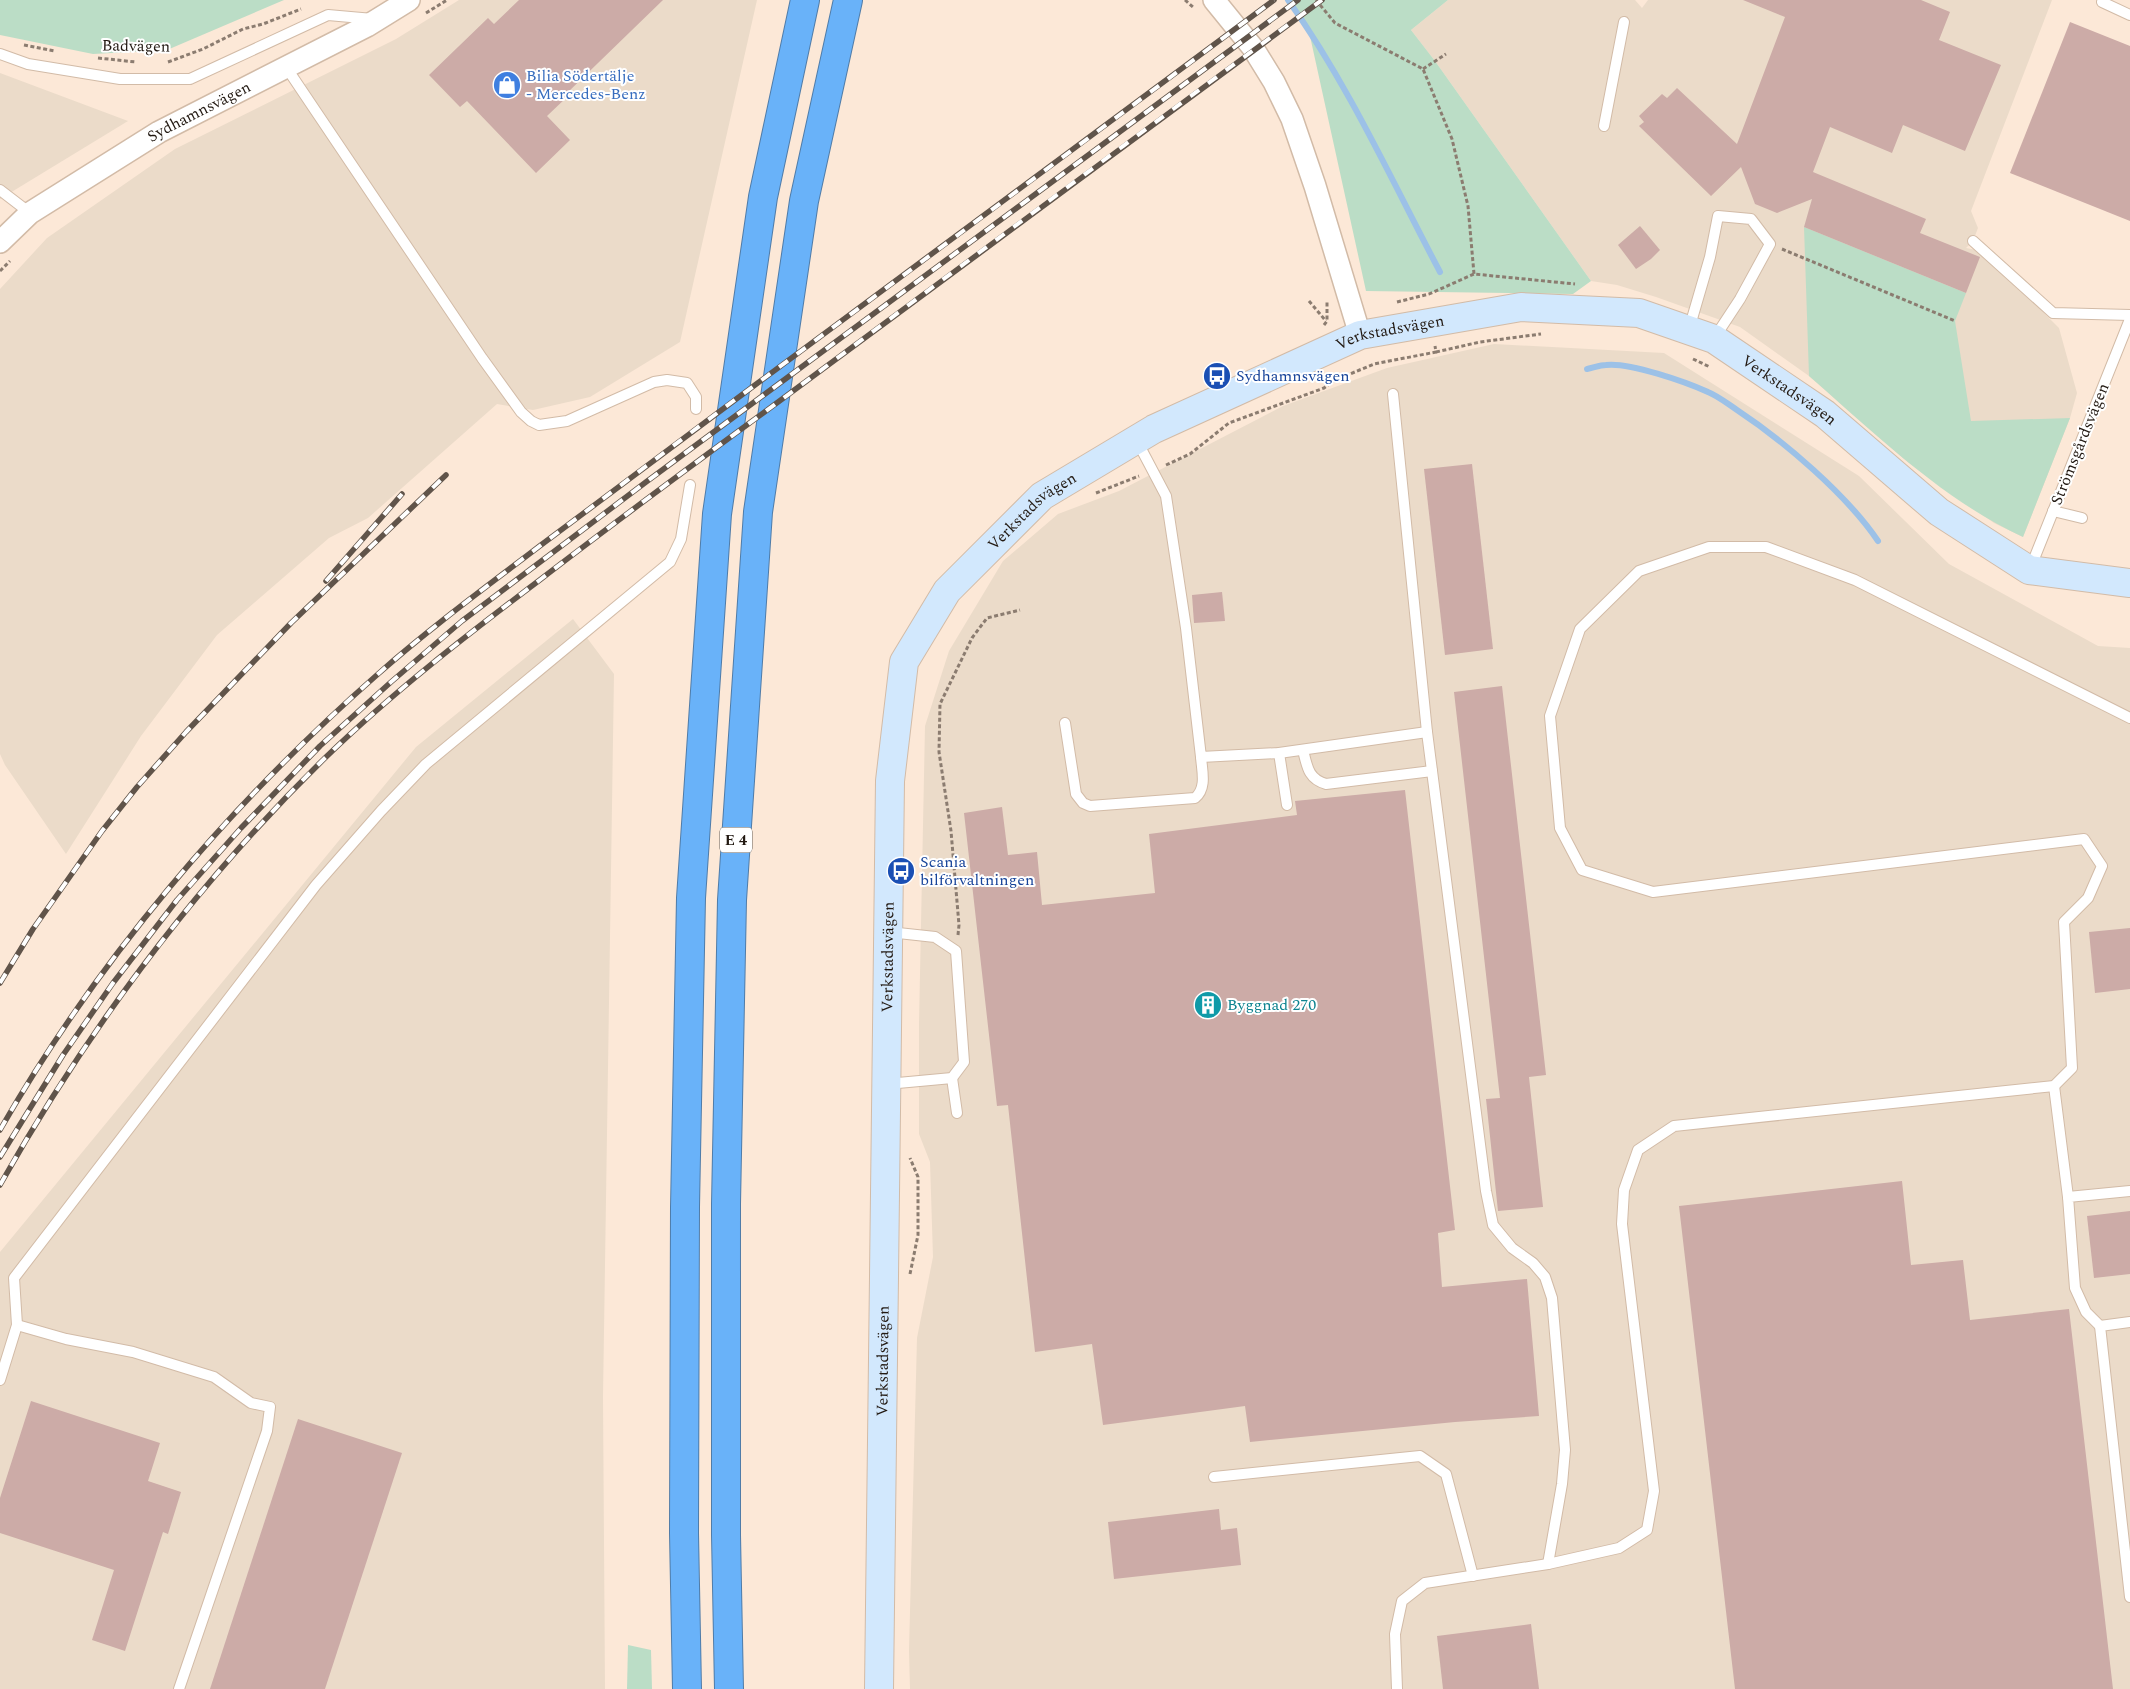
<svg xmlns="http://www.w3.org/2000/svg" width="2130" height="1689" font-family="Spectral,serif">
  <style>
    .industrial { fill: #ebdbc9 }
    .green { fill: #bbddc6 }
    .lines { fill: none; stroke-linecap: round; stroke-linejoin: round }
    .stream { stroke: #9cc1e7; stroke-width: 6 }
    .building { fill: #ccaba7 }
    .service-casing { stroke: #d2bba7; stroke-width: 12 }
    .minor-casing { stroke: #d2bba7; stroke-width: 24 }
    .secondary-casing { stroke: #d2bba7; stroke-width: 30 }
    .motorway-casing { stroke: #507ca8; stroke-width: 30 }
    .path { stroke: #8b7c70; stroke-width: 3; stroke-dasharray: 4 2.5; stroke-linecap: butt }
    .service { stroke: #fff; stroke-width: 10 }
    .minor { stroke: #fff; stroke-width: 21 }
    .secondary { stroke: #d2e8fd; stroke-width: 28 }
    .motorway { stroke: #69b2f9; stroke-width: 28 }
    .rail-casing { stroke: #60544a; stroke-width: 5.5 }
    .rail { stroke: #fff; stroke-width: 4; stroke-dasharray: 11; stroke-linecap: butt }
    .labels { text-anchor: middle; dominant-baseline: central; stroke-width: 4; stroke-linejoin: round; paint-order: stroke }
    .shield { fill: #fff; stroke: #645e59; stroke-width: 1 }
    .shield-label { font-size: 15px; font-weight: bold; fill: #221912 }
    .street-label { font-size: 16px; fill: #221912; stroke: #fff }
    .shop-label { font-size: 16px; fill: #366cbe; stroke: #fff; text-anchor: start }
    .transit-label { font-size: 16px; fill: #164399; stroke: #fff; text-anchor: start }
    .culture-label { font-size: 16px; fill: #0d838f; stroke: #fff; text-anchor: start }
  </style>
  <rect width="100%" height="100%" fill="#fce8d7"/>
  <!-- industrial -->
  <g class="industrial">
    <path d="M459,0H757L680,342L590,397L533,410L497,404L368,518L329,538L217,635L141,736L66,854L5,765L0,754V289L47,238L175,149L396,39Z"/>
    <path d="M1448,0H1635L1642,8L1648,0H2052L1971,211L1978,228L1973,241L1966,248L1982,251L2059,328L2077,393L2070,418L2023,537L1994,523L1904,459L1809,376L1740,327L1656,297L1617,285L1591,281L1435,61L1411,30Z"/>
    <path d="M0,73L128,121L0,199Z"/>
    <path d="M1494,344L1664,353L1859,476L1949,564L2098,646L2130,648V1689H910L909,1651L917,1338L933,1257L930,1162L919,1134V1024L925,726L949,651L1003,561L1058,514L1119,491L1283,406L1387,368Z"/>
    <path d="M573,619L614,674L603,1397L605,1689H0V1252L416,747Z"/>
  </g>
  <!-- green -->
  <g class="green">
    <path d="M0,0H284L167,50L93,54L0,35Z"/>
    <path d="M1288,0H1448L1411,30L1435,61L1591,281L1573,294L1366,291L1308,27Z"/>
    <path d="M1804,227L1966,293L1955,321L1971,421L2070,418L2023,537C1944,501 1873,432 1809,376Z"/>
    <path d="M628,1645L651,1650L652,1689H627Z"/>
  </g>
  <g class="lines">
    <!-- stream -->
    <g class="stream">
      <path d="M1288,0C1348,84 1392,181 1440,272"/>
      <path d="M1587,369C1593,368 1600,365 1606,365C1629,362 1686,382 1708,392C1718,396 1728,404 1737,410C1784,441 1847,495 1878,541"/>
    </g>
  </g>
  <!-- building -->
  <g class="building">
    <path d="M519,0H663L565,95L567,97L547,116L570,140L536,173L467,101L460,107L429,75L488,18L494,24Z"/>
    <path d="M1743,0H1921L1950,12L1939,40L2001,65L1965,151L1903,125L1892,153L1830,127L1813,172L1926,219L1920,233L1980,257L1966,293L1804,227L1812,199L1777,213L1755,204L1741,167L1711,196L1639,126L1644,122L1639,116L1662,94L1667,98L1677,88L1737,144L1785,17Z"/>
    <path d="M2070,22L2130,46V221L2010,173Z"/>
    <path d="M1640,226L1660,250L1651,259L1636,269L1618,245Z"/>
    <path d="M1472,464L1493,649L1445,655L1424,469Z"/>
    <path d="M1222,592L1225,621L1194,623L1192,595Z"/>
    <path d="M1502,686L1546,1075L1529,1077L1543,1207L1498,1211L1486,1099L1500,1098L1454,692Z"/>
    <path d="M1405,790L1455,1230L1438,1233L1442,1287L1527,1279L1539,1416L1455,1422L1250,1442L1245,1406L1103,1425L1092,1344L1035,1352L1008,1105L997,1106L964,813L1002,807L1008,855L1037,852L1042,905L1155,893L1149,834L1297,815L1295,801Z"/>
    <path d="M2130,928V989L2095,993L2089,932Z"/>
    <path d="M1902,1181L1911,1265L1963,1260L1970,1320L2069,1309L2113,1689H1735L1679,1206Z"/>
    <path d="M2130,1211V1274L2094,1278L2087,1216Z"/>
    <path d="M31,1401L160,1443L148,1481L181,1492L168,1534L163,1532L125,1651L92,1640L114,1570L0,1533V1498Z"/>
    <path d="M298,1419L402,1453L325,1689H210Z"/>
    <path d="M1219,1509L1221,1530L1237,1528L1241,1565L1114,1579L1108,1522Z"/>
    <path d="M1531,1624L1539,1689H1443L1437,1636Z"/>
  </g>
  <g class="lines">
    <defs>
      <g id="service">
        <path d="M2102,2L2130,15"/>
        <path d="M0,54L28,64L120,79H190L328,15L373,19"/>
        <path d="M286,67L482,358L521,412L531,421L539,425L567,421L654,382L667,380L687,383L696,397V409"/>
        <path d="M1604,126L1624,22"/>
        <path d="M0,190L30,213"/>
        <path d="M1973,241L2053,313L2130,315"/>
        <path d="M1689,329L1710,257L1718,216L1751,219L1770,244L1740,299L1715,337"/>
        <path d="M1393,394L1427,732"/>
        <path d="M1137,441L1166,496L1186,628L1201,757L1279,753L1427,732L1486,1191L1493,1225L1512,1248L1533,1263L1545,1277L1552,1298L1565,1450L1562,1484L1548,1564"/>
        <path d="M2053,511L2082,518"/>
        <path d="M2030,569L2130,319"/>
        <path d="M1065,723L1076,794L1083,803L1090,806L1195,798C1207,788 1202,771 1201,757"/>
        <path d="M1303,750C1307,766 1308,779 1326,784L1432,771"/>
        <path d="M1279,753L1287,805"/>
        <path d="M952,1078L957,1113"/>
        <path d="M887,1084L952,1078L964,1062L956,951L935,937L889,932"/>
        <path d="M2054,1086L2068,1197"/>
        <path d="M2130,1322L2100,1326L2130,1597"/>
        <path d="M17,1325L66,1339L133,1352L214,1377L251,1403L270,1407L267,1431L179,1689"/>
        <path d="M2100,1326L2086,1312L2075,1288L2068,1197L2130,1191"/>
        <path d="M0,1380L17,1325L14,1278L316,885L381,811L426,764L670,562L681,539L690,485"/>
        <path d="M1214,1477L1420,1456L1446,1474L1473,1576"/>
        <path d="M1397,1689L1395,1634L1402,1601L1425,1583L1548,1564L1619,1548L1647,1530L1654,1491L1622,1224L1624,1190L1638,1150L1674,1126L2054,1086L2072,1068L2064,922L2088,898L2102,866L2084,839L1653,892L1582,870L1560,828L1550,716L1580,629L1639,571L1709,547H1766L1855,580L2130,718"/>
      </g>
      <g id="minor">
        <path d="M1214,0L1253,48L1274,82L1292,119L1315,186L1360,335"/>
        <path id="s1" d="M0,242L30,213L159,132L367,26L409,0"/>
      </g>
      <g id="secondary">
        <path id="s2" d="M879,1689L890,781L904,662L947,591L1042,496L1154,429L1360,335L1521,307L1639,313L1714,339L1825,414L1939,512L2029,570L2130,583"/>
      </g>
      <g id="motorway">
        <path d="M687,1689L684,1533L685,1207L691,898L717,514L763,197L805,0"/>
        <path d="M729,1689L726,1535V1204L732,900L758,512L804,201L848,0"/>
      </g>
    </defs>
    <!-- service casing -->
    <use href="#service" class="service-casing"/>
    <!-- minor casing -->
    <use href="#minor" class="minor-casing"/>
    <!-- secondary casing -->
    <use href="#secondary" class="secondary-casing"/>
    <!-- motorway casing -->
    <use href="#motorway" class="motorway-casing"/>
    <!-- path -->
    <g class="path">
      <path d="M1185,0L1194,8"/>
      <path d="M1316,0L1335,23L1423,69L1452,139L1468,206L1474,274"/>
      <path d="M426,13L447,0"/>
      <path d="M24,45L55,51"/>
      <path d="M98,58L136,62"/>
      <path d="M168,62L203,49L243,29L263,24L301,9"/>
      <path d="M1423,69L1446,54"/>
      <path d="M1782,249L1955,321"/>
      <path d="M0,271L10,261"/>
      <path d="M1309,301L1326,321"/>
      <path d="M1397,302L1429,294L1474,274L1575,284"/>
      <path d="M1324,325L1327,321V302"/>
      <path d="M1436,352L1480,342L1541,334"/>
      <path d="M1693,359L1710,367"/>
      <path d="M1333,381L1374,364L1436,352L1435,346"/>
      <path d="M1166,465L1190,454L1229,423L1324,388L1333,381L1330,374"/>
      <path d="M1096,493L1139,476"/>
      <path d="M958,935L959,925L951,831L939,752L940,704L972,638L987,618L1020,610"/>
      <path d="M910,1274L918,1235V1177L910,1158"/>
    </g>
    <!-- service -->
    <use href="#service" class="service"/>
    <!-- minor -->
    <use href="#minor" class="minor"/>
    <!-- secondary -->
    <use href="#secondary" class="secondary"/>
    <!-- motorway -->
    <use href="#motorway" class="motorway"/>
    <defs>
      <g id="rail">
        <path d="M326,581L402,494"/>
        <path d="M0,983L33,929L102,831L137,787L186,732L291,623L446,475"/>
        <path d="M0,1130C98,959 230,804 378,674C430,628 486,587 541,545C612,492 683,438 755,385C928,257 1101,129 1274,0"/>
        <path d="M0,1157L63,1055L113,983L177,900L241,828L320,746L391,682L462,621L646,482L1298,0"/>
        <path d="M0,1185C88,1029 197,883 326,757C393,692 467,635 541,579C624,515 709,453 793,391C969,260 1145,129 1322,0"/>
      </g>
    </defs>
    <!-- rail casing -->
    <use href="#rail" class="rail-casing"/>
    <!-- rail -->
    <use href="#rail" class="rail"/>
  </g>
  <!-- icons -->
  <defs>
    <symbol id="shop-disc" viewBox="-11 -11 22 22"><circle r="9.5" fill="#3f7fe0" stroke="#fff"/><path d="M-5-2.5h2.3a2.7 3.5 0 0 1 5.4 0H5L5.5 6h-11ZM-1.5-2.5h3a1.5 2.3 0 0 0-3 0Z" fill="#fff"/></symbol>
    <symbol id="bus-disc" viewBox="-11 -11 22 22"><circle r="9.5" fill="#1a4fb4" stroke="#fff"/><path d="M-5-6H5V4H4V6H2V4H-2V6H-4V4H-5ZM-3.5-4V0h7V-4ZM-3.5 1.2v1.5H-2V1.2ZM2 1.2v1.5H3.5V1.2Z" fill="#fff"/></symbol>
    <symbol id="building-disc" viewBox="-11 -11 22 22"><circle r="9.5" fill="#0f9aa8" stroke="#fff"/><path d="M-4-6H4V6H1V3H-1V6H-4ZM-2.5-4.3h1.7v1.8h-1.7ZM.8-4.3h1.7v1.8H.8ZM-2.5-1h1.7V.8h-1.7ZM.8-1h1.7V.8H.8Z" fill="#fff"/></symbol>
  </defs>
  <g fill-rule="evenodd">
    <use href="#shop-disc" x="491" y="69" width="32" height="32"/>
    <use href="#bus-disc" x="1201" y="360" width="32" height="32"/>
    <use href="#bus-disc" x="885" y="855" width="32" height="32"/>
    <use href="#building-disc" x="1192" y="989" width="32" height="32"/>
  </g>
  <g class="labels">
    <!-- shield labels -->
    <rect class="shield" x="720" y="827.5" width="32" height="25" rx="4"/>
    <g class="shield-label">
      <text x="736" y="840">E 4</text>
    </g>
    <!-- street labels -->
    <g class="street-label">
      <text transform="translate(136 46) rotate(1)">Badvägen</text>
      <text stroke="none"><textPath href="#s1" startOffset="239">Sydhamnsvägen</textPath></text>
      <text stroke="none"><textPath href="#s2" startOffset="1632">Verkstadsvägen</textPath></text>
      <text stroke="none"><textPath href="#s2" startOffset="2054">Verkstadsvägen</textPath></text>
      <text transform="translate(2080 444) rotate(-68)">Strömsgårdsvägen</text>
      <text stroke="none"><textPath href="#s2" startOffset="1228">Verkstadsvägen</textPath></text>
      <text stroke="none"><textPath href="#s2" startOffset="732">Verkstadsvägen</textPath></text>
      <text stroke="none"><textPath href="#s2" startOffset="328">Verkstadsvägen</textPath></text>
    </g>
    <!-- shop labels -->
    <g class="shop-label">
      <text x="526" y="76">Bilia Södertälje<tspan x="526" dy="18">- Mercedes-Benz</tspan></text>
    </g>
    <!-- transit labels -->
    <g class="transit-label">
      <text x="1236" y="376">Sydhamnsvägen</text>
      <text x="920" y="862">Scania<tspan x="920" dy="18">bilförvaltningen</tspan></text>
    </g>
    <!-- culture labels -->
    <g class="culture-label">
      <text x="1227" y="1005">Byggnad 270</text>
    </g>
  </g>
</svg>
